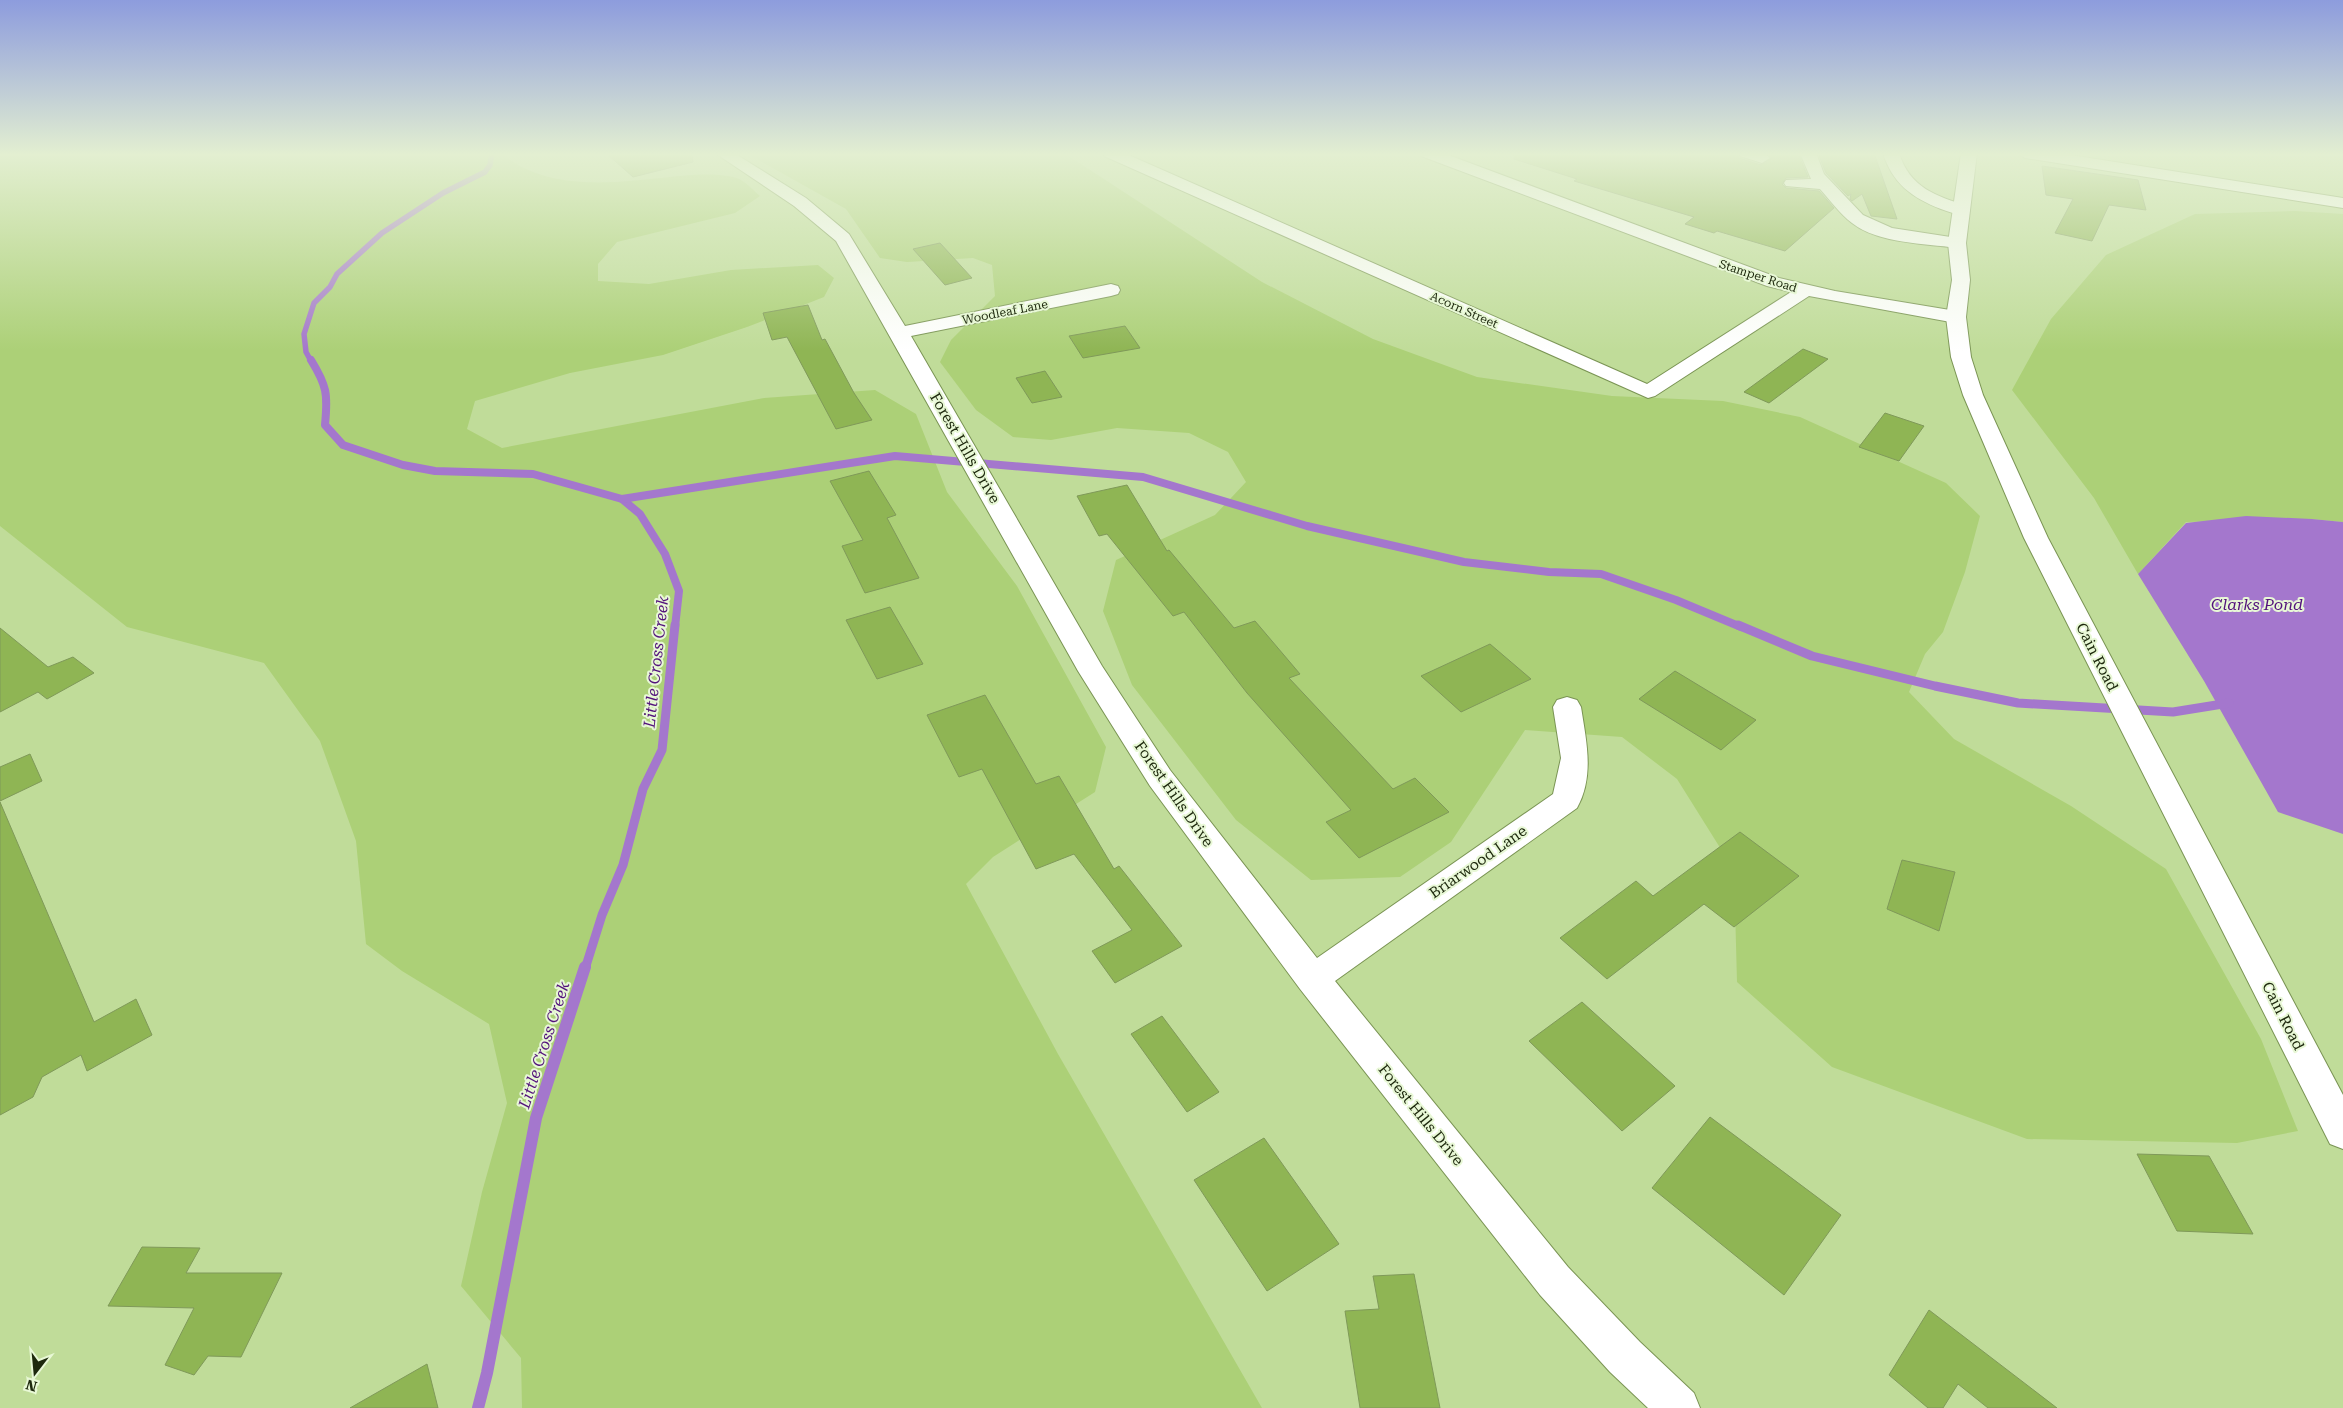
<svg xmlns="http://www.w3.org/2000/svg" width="2343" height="1408" font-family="'Roboto Serif',serif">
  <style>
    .green { fill: #acd077 }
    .water { fill: #a477cd }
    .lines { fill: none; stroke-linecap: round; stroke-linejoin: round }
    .stream-far3 { stroke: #a477cd; stroke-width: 5.5 }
    .stream-far2 { stroke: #a477cd; stroke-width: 8 }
    .stream-far1 { stroke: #a477cd; stroke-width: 9 }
    .stream { stroke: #a477cd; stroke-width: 12 }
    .building { fill: #8fb554; stroke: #7f9959 }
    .minor-casing { stroke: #7a9454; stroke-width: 2 }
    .major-casing { stroke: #7a9454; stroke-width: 2 }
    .minor { fill: #fff; fill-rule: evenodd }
    .major { fill: #fff; fill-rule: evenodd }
    .labels { text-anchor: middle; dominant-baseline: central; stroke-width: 4; stroke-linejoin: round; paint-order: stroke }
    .far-street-label { font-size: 12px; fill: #1d280d; stroke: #e8f8d6 }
    .street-label { font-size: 15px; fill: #1d280d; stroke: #e8f8d6 }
    .water-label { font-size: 16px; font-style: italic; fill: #53137c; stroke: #e8f8d6 }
  </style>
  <rect width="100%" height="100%" fill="#c0dc99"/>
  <!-- green -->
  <g class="green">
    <path d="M0,153H501C547,192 614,183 670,177C690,175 720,172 739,179C746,182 754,191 760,196L735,213L617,242L598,264V281L649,284L731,270L818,265L834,278L824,297L747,327L663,355L570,373L475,401L467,429L502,448L764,398L875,390L916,414L947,492L1017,586L1106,747L1095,792L993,857L966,884L1058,1054L1262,1408H522L521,1358L461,1286L482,1192L507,1103L489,1024L402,971L366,944L356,841L320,741L264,663L127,627L0,526Z"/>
    <path d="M746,153H1064L1262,282L1373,339L1477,377L1612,396L1723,401L1800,417L1946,483L1980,516L1965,572L1943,632L1925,654L1909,692L1954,739L2071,806L2166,869L2261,1039L2298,1131L2237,1143L2027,1139L1832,1067L1737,982L1734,870L1677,779L1622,737L1525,730L1451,842L1400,877L1311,880L1236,820L1132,685L1103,611L1116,560L1215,515L1246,482L1228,452L1189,433L1117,428L1051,440L1013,437L976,410L940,362L951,340L995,296L992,265L973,258L907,262L880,258L846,209Z"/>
    <path d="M2295,211L2343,214V522L2312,519L2186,522L2138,574L2094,498L2012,390L2051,319L2106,255L2195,214Z"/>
  </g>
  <!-- water -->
  <path class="water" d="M2246,516L2312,519L2343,522V834L2278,812L2204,681L2138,574L2186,523Z"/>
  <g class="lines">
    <!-- stream-far3 -->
    <path class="stream-far3" d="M311,361L306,352L304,334L314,303L330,287L337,274L382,233L443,193L485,172L490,165L492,153"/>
    <!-- stream-far2 -->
    <g class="stream-far2">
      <path d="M311,360C327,386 328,394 325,425L343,445L403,465L435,471L533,474L622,499L640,514L665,554L679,591L675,627"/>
      <path d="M622,499L895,456L1143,477L1307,526L1464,562L1549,572L1601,574L1676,600L1741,627"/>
    </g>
    <!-- stream-far1 -->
    <g class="stream-far1">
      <path d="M1738,625L1812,656L1935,686L2018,703L2173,712L2229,703"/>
      <path d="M585,969L602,915L623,865L643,789L662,750L675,625"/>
    </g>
    <!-- stream -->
    <path class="stream" d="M478,1408L487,1373L536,1118L585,967"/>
  </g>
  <!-- building -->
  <g class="building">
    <path d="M606,153H692L693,162L633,177Z"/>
    <path d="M1514,153H1737L1739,158L1761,165L1772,158L1768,153H1798L1808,177L1786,178L1782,184L1786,188L1819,191L1834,208L1785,251L1717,231L1714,233L1685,224L1694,217L1574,181L1577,179L1514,159Z"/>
    <path d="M1818,153H1874L1897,219L1871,216L1862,194L1852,201L1850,199L1851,194L1848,196L1826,173Z"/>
    <path d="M2042,166L2138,180L2146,210L2109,205L2092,241L2055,233L2073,199L2046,195Z"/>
    <path d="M940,243L972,278L945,285L913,249Z"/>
    <path d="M808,305L822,340L825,339L854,393L872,420L836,429L787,337L772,340L763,313Z"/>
    <path d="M1125,326L1140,348L1083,358L1069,336Z"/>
    <path d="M1803,349L1828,359L1769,403L1744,392Z"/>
    <path d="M1045,371L1062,397L1032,403L1016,378Z"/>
    <path d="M1885,413L1924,426L1899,461L1859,447Z"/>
    <path d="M869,471L896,515L887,518L919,578L865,593L842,546L863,540L830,481Z"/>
    <path d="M1127,485L1167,551L1169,550L1234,628L1255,621L1300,674L1289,678L1393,789L1415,778L1449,812L1359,858L1326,822L1351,810L1247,693L1184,612L1173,616L1107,534L1099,536L1077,496Z"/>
    <path d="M890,607L923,664L877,679L846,620Z"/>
    <path d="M0,628L48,667L73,657L94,673L47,699L38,692L0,712Z"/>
    <path d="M1490,644L1531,679L1461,712L1421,676Z"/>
    <path d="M1675,671L1756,720L1721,750L1639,699Z"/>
    <path d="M985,695L1036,784L1059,776L1114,869L1119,866L1182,946L1115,983L1092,951L1132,930L1074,854L1036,869L982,769L959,777L927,715Z"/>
    <path d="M30,754L42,781L0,801V767Z"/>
    <path d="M0,802L94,1022L136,999L152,1035L87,1071L81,1055L42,1077L33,1097L0,1115Z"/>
    <path d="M1740,832L1799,876L1734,927L1704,904L1607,979L1560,938L1636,881L1653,896Z"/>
    <path d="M1902,860L1955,872L1939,931L1887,909Z"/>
    <path d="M1582,1002L1675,1086L1622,1131L1529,1041Z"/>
    <path d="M1162,1016L1219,1092L1187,1112L1131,1034Z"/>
    <path d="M1710,1117L1841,1215L1784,1295L1652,1188Z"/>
    <path d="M1264,1138L1339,1244L1267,1291L1194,1180Z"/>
    <path d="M2137,1154L2209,1156L2253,1234L2177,1231Z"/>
    <path d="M142,1247L200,1248L186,1273H282L241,1357L208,1356L194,1375L165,1365L194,1308L108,1306Z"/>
    <path d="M1414,1274L1440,1408H1360L1345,1311L1379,1309L1373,1276Z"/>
    <path d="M1929,1310L2057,1408H1988L1958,1384L1943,1408H1928L1889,1375Z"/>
    <path d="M427,1364L438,1408H350Z"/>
  </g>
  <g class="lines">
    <defs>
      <g id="minor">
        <path d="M715,153H734L806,198L849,234L905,326L1111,284L1118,286L1120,290L1118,294L1111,296L911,336L1102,666L1170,770L1317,958L1553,794L1561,758L1553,707L1557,700L1567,697L1577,700L1581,707C1586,740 1595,776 1577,808L1335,981L1568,1267L1640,1342L1694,1393L1700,1408H1648L1610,1372L1540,1295L1300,989L1150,786L1078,671L836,241L794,206Z"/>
        <path d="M1103,153H1124L1647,384L1791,292L1767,286L1421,156L1420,153H1443L1779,278L1835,291L1956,311L1963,313L1966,317L1963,321L1956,323L1809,296L1655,396L1648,398L1104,156Z"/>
        <path d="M1739,153H1764L1770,158L1762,163L1740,156Z"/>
        <path d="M1800,153H1816L1824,174L1863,215L1892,228L1957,238L1963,239L1966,243L1963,247L1957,248C1924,243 1879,244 1852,223C1840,214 1830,200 1820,189L1786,186L1784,183L1786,180L1811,179Z"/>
        <path d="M1883,153H1899C1910,188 1936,196 1968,206L1970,210L1968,214C1959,216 1950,212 1941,209C1912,198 1892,183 1883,153Z"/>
        <path d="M2018,153H2058L2343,198V208L2025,158Z"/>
      </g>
      <path id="major" d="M1961,153H1977L1966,243L1970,280L1966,317L1971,357L1983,395L2048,538L2343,1095V1149L2330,1144L2024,538L1963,395L1951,357L1946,317L1952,280L1948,243Z"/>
    </defs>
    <!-- minor casing -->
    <use href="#minor" class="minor-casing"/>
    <!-- major casing -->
    <use href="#major" class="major-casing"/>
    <!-- minor -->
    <use href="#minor" class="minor"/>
    <!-- major -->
    <use href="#major" class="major"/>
  </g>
  <!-- sky -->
  <linearGradient id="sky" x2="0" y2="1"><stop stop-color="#8d9cdd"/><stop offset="0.44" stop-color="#e3efd1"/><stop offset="1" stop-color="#e3efd1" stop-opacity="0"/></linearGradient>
  <rect width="2343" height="351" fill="url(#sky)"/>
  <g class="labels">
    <!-- far-street labels -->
    <g class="far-street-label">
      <text transform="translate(1758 276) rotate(18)">Stamper Road</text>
      <text transform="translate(1464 310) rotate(24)">Acorn Street</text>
      <text transform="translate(1005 312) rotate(-11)">Woodleaf Lane</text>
    </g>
    <!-- street labels -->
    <g class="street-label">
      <text transform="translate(965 448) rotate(60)">Forest Hills Drive</text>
      <text transform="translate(2097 657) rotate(63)">Cain Road</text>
      <text transform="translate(1174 794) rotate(55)">Forest Hills Drive</text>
      <text transform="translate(1478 862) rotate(-35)">Briarwood Lane</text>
      <text transform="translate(2283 1016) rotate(63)">Cain Road</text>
      <text transform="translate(1421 1115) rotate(51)">Forest Hills Drive</text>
    </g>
    <!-- water labels -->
    <g class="water-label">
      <text x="2257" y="604">Clarks Pond</text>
      <text transform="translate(656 662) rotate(-84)">Little Cross Creek</text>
      <text transform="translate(544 1045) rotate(-72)">Little Cross Creek</text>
    </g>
  </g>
  <!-- north arrow -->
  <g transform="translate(35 1373) rotate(196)" stroke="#e8f8d6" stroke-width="4" paint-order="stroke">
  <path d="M0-4L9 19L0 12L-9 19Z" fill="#1d280d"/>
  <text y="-8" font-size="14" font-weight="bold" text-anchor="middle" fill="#1d280d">N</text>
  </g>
</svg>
